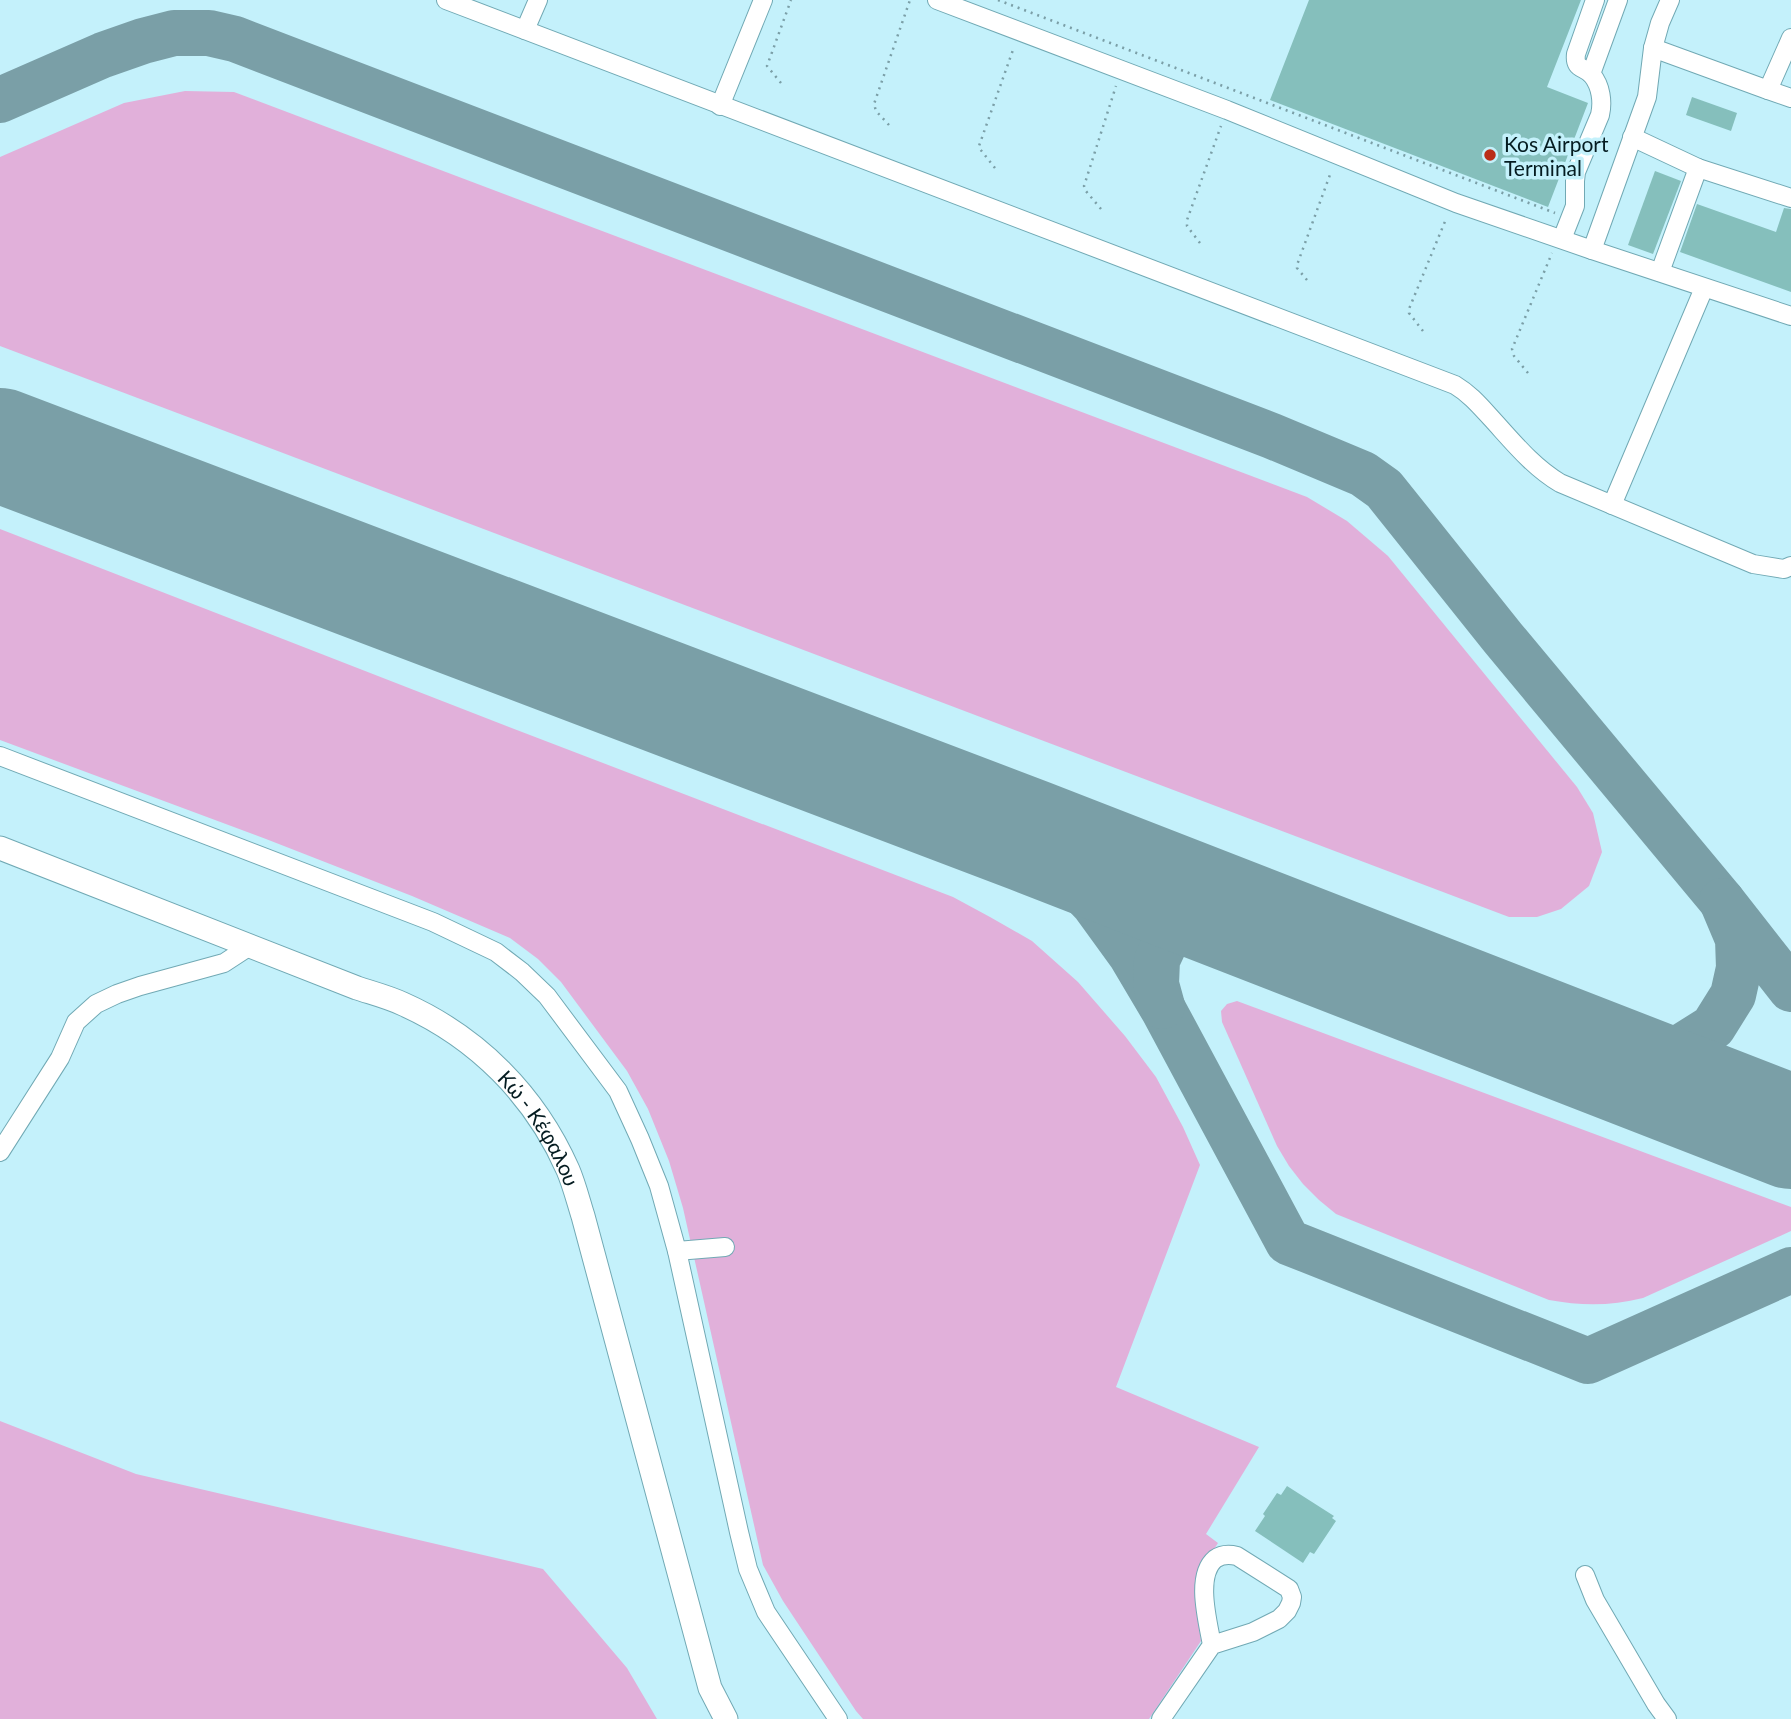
<svg xmlns="http://www.w3.org/2000/svg" width="1791" height="1719" font-family="Lato,sans-serif">
  <style>
    .green { fill: #e1b0da }
    .lines { fill: none; stroke-linecap: round; stroke-linejoin: round }
    .taxiway { stroke: #7a9fa7; stroke-width: 46 }
    .runway { stroke: #7a9fa7; stroke-width: 114 }
    .building { fill: #85bfbc }
    .minor-casing { stroke: #71a9b4; stroke-width: 20 }
    .major-casing { stroke: #71a9b4; stroke-width: 25 }
    .path { stroke: #7b9fa7; stroke-width: 2.5; stroke-dasharray: 2 5; stroke-linecap: butt }
    .minor { stroke: #fff; stroke-width: 18 }
    .major { stroke: #fff; stroke-width: 23 }
    .poi-dot { fill: #ba2d18; stroke: #c4f1fb; stroke-width: 2.5 }
    .labels { text-anchor: middle; dominant-baseline: central; stroke-width: 7; stroke-linejoin: round; paint-order: stroke }
    .poi-label { font-size: 21px; fill: #051c21; stroke: #c4f1fb; text-anchor: start }
    .street-label { font-size: 21px; fill: #051c21; stroke: #c4f1fb }
  </style>
  <rect width="100%" height="100%" fill="#c4f1fb"/>
  <!-- green -->
  <g class="green">
    <path d="M185,91L234,92L1307,497L1347,521L1388,556L1577,787L1593,813L1602,852L1589,886L1561,909L1537,917H1509L0,346V157L124,103Z"/>
    <path d="M0,529L509,727L953,897L990,917L1032,941L1078,982L1125,1036L1156,1077L1183,1127L1200,1165L1116,1387L1259,1447L1206,1534L1218,1543L1196,1577L1195,1597L1201,1641L1149,1719H863L856,1711L783,1601L763,1565L683,1208L669,1161L648,1109L627,1071L561,982L538,959L510,938L412,896L266,839L0,740Z"/>
    <path d="M1237,1001L1791,1207V1231L1643,1298C1611,1306 1582,1306 1549,1300L1336,1214L1319,1200L1303,1184L1289,1166L1277,1146L1222,1022L1221,1011L1227,1004Z"/>
    <path d="M0,1421L136,1474L543,1569L627,1668L657,1719H0Z"/>
  </g>
  <g class="lines">
    <!-- taxiway -->
    <g class="taxiway">
      <path d="M0,100L103,55L143,41L174,33H209L235,39L1272,436L1363,474L1384,489L1503,638L1722,901"/>
      <path d="M1030,836L1094,904L1131,955L1163,1009L1288,1242L1588,1361L1791,1270"/>
      <path d="M1162,1006L1156,984L1157,960L1165,943L1185,925L1209,914L1241,918"/>
      <path d="M1589,1054L1630,1060L1670,1054L1713,1027L1733,995L1739,968L1738,939L1722,901L1791,989"/>
    </g>
    <!-- runway -->
    <path class="runway" d="M0,445L1030,836L1791,1132"/>
  </g>
  <!-- building -->
  <g class="building">
    <path d="M1309,0H1581L1547,87L1588,103L1548,207L1270,100Z"/>
    <path d="M1692,97L1737,113L1731,131L1686,115Z"/>
    <path d="M1655,171L1681,181L1653,254L1628,245Z"/>
    <path d="M1697,204L1776,232L1784,208L1791,209V292L1680,252Z"/>
    <path d="M1287,1486L1334,1516L1332,1518L1336,1521L1314,1554L1310,1552L1303,1563L1255,1531L1265,1516L1263,1514L1277,1493L1281,1495Z"/>
  </g>
  <g class="lines">
    <defs>
      <g id="minor">
        <path d="M446,0L1455,385C1470,394 1480,406 1492,419C1513,442 1533,467 1560,483L1753,564L1784,569L1791,566"/>
        <path d="M937,0L1227,110L1456,203L1592,250L1647,97L1653,48L1660,23L1670,0"/>
        <path d="M525,30L538,0"/>
        <path d="M1653,48L1768,90L1791,38"/>
        <path d="M1591,74L1618,0"/>
        <path d="M1768,90L1791,98"/>
        <path d="M720,106L763,0"/>
        <path d="M1632,137L1698,168L1791,198"/>
        <path d="M1562,239L1575,206V181L1576,172L1600,115C1603,102 1601,86 1592,75C1584,66 1574,70 1576,54L1595,0"/>
        <path d="M1592,250L1791,316"/>
        <path d="M1660,272L1698,168"/>
        <path d="M1612,505L1704,288"/>
        <path d="M0,756L433,922L496,952L522,972L547,996L618,1091L640,1139L659,1186L677,1251L739,1532L748,1569L766,1612L838,1719"/>
        <path d="M0,1152L60,1058L76,1022L96,1004L117,994L140,986L224,963L250,946"/>
        <path d="M677,1251L725,1247"/>
        <path d="M1585,1575L1595,1600L1656,1704L1667,1719"/>
        <path d="M1161,1719L1212,1645L1253,1632L1279,1619L1287,1611L1291,1603L1292,1597L1289,1589L1237,1556C1229,1554 1222,1554 1215,1559C1195,1576 1208,1622 1212,1645"/>
      </g>
      <g id="major">
        <path id="s1" d="M0,848L357,988C372,993 388,997 403,1004C477,1037 535,1095 568,1170C574,1184 578,1200 583,1216L710,1688L726,1719"/>
      </g>
    </defs>
    <!-- minor casing -->
    <use href="#minor" class="minor-casing"/>
    <!-- major casing -->
    <use href="#major" class="major-casing"/>
    <!-- path -->
    <g class="path">
      <path d="M998,0L1555,213"/>
      <path d="M781,83L767,66L791,0"/>
      <path d="M889,125L876,111L874,104L910,0"/>
      <path d="M995,168L980,149L979,146L1014,47"/>
      <path d="M1101,209L1085,190L1084,186L1116,86"/>
      <path d="M1200,243L1187,226V220L1221,126"/>
      <path d="M1307,280L1297,268V265L1331,172"/>
      <path d="M1423,331L1409,313V309L1446,219"/>
      <path d="M1528,373L1514,356L1512,349L1552,253"/>
    </g>
    <!-- minor -->
    <use href="#minor" class="minor"/>
    <!-- major -->
    <use href="#major" class="major"/>
  </g>
  <!-- markers -->
  <circle class="poi-dot" cx="1490" cy="155" r="7"/>
  <g class="labels">
    <!-- poi labels -->
    <g class="poi-label">
      <text x="1504" y="143">Kos Airport<tspan x="1504" dy="24">Terminal</tspan></text>
    </g>
    <!-- street labels -->
    <g class="street-label">
      <text stroke="none"><textPath href="#s1" startOffset="621">Κώ - Κέφαλου</textPath></text>
    </g>
  </g>
</svg>
